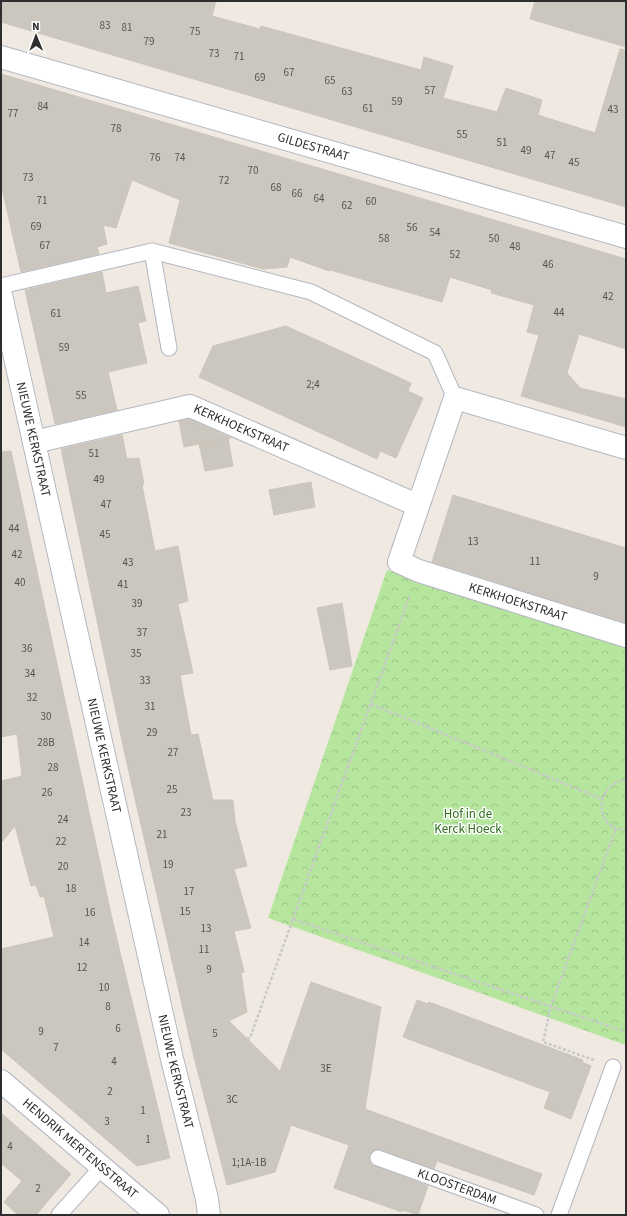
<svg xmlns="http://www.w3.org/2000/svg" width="627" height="1216" font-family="'Source Sans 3',sans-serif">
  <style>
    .forest { fill: url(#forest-crowns) }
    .building { fill: #cbc7bf; stroke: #cbc5ba }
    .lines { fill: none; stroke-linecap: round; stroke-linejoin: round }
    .service-casing { stroke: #b4b7c1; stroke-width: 17 }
    .minor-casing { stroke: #b4b7c1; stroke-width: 24 }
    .path { stroke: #c9c9c9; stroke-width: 2.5; stroke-dasharray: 3 2; stroke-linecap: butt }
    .service { stroke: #fff; stroke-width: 15 }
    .minor { stroke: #fff; stroke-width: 22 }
    .labels { text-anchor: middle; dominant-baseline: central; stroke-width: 3; stroke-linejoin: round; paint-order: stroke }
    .number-label { font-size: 11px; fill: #555452 }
    .street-label { font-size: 13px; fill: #2e2e2e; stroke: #fff }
    .park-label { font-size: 13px; fill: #2c6e1b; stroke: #fff }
  </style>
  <defs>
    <pattern id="forest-crowns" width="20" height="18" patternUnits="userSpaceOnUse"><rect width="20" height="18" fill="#b6e59e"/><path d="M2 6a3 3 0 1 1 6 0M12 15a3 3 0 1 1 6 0" fill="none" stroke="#9dc588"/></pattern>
  </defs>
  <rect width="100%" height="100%" fill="#efe9e1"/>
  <!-- forest -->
  <path class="forest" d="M387,570L626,646V1045L268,918Z"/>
  <!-- building -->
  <g class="building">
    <path d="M1,1H216L212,16L260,29L261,26L421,70L424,57L453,66L443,98L497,112L506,88L542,100L538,115L595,133L620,49L626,50V207L1,22Z"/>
    <path d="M535,1H626V47L530,19Z"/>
    <path d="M1,74L626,259V349L579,334L567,373L580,388L626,399V427L521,396L539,335L527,332L534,305L491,293L492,290L450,277L442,302L330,270L329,271L290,257L287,267L263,269L169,243L180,200L132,180L116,228L103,225L107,244L97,247L99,254L21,272L1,184Z"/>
    <path d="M102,272L106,293L138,286L146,321L138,323L147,363L108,372L117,410L55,424L25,290Z"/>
    <path d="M286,326L411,383L408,391L423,398L396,458L380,451L377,459L199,377L213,346Z"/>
    <path d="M189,419L231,438H228L233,466L205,471L199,444L223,439L184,447L179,421Z"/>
    <path d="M122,435L127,459L139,458L144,484L142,485L155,551L178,546L188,601L178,604L193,673L180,675L191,735L198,734L213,800H233L235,821L247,866L234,869L251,928L234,931L244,972L241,973L247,1012L229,1021L280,1071L311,982L381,1007L365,1109L542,1174L534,1195L437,1161L434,1169L376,1149L369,1155L371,1164L428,1186L418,1215L403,1210L402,1212L334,1188L349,1145L291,1125L275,1172L227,1185L193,1053L124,750L61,449Z"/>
    <path d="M11,451L113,923L170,1158L137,1166L1,1049V949L54,937L44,896L40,897L36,885L31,886L15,826L1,843V781L22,776L17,734L1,737V452Z"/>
    <path d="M311,482L315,507L274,515L269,490Z"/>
    <path d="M453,495L626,548V623L432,562Z"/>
    <path d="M342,603L352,666L330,670L317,608Z"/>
    <path d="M417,1000L428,1004L429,1002L583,1060L582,1062L591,1066L571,1119L544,1108L550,1092L403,1037Z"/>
    <path d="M1,1113L71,1174L36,1215H18L4,1202L22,1181L1,1163Z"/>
  </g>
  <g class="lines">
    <defs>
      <g id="service">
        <path d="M152,251L169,348"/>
        <path d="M1,286L152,251L311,292L435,353L455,398"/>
        <path id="s1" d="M378,1158L536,1215"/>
        <path d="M59,1215L101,1168"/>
        <path d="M559,1215L613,1067"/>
      </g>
      <g id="minor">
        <path id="s2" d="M1,57L626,237"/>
        <path id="s3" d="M1,295L172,1059L207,1199L209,1215"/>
        <path id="s4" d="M34,442L190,406L417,505"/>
        <path id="s5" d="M626,448L455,398L399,562L419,571L626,636"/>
        <path id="s6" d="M1,1081L158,1215"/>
      </g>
    </defs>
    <!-- service casing -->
    <use href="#service" class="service-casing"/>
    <!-- minor casing -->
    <use href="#minor" class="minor-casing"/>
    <!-- path -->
    <g class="path">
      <path d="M371,704L602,799"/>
      <path d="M626,780C593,784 594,830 626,830"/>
      <path d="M293,919L626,1032"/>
      <path d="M247,1039L250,1038L410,595"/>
      <path d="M594,1060L543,1042L551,1006L616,828"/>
    </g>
    <!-- service -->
    <use href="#service" class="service"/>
    <!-- minor -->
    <use href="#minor" class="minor"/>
  </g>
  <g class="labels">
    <!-- number labels -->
    <g class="number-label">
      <text x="105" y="25">83</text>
      <text x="127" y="27">81</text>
      <text x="195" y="31">75</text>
      <text x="149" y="41">79</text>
      <text x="214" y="53">73</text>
      <text x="239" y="56">71</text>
      <text x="289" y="72">67</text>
      <text x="260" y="77">69</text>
      <text x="330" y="80">65</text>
      <text x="430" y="90">57</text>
      <text x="347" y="91">63</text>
      <text x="397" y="101">59</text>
      <text x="43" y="106">84</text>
      <text x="368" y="108">61</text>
      <text x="613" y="109">43</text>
      <text x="13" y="113">77</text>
      <text x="116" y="128">78</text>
      <text x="462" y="134">55</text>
      <text x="502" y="142">51</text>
      <text x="526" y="150">49</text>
      <text x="550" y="155">47</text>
      <text x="155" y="157">76</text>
      <text x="180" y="157">74</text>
      <text x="574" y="162">45</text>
      <text x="253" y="170">70</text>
      <text x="28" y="177">73</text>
      <text x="224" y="180">72</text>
      <text x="276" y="187">68</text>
      <text x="297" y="193">66</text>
      <text x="319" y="198">64</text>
      <text x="42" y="200">71</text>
      <text x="371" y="201">60</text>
      <text x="347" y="205">62</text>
      <text x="36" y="226">69</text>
      <text x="412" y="227">56</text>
      <text x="435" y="232">54</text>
      <text x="384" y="238">58</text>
      <text x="494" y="238">50</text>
      <text x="45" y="245">67</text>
      <text x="515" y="246">48</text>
      <text x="455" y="254">52</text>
      <text x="548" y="264">46</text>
      <text x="608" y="296">42</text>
      <text x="559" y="312">44</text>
      <text x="56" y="313">61</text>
      <text x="64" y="347">59</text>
      <text x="313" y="384">2;4</text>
      <text x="81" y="395">55</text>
      <text x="94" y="453">51</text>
      <text x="99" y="479">49</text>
      <text x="106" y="504">47</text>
      <text x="14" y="528">44</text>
      <text x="105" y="534">45</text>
      <text x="473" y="541">13</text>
      <text x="17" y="554">42</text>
      <text x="535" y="561">11</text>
      <text x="128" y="562">43</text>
      <text x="596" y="576">9</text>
      <text x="20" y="582">40</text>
      <text x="123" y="584">41</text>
      <text x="137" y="603">39</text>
      <text x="142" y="632">37</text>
      <text x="27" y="648">36</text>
      <text x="136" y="653">35</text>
      <text x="30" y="673">34</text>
      <text x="145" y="680">33</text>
      <text x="32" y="697">32</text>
      <text x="150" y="706">31</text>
      <text x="46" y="716">30</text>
      <text x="152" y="732">29</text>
      <text x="46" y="742">28B</text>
      <text x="173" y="752">27</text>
      <text x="53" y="767">28</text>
      <text x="172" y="789">25</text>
      <text x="47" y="792">26</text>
      <text x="186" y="812">23</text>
      <text x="63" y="819">24</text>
      <text x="162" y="834">21</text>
      <text x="61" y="841">22</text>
      <text x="168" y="864">19</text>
      <text x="63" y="866">20</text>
      <text x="71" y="888">18</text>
      <text x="189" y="891">17</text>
      <text x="185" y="911">15</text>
      <text x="90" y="912">16</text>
      <text x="206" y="928">13</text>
      <text x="84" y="942">14</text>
      <text x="204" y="949">11</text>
      <text x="82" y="967">12</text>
      <text x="209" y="969">9</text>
      <text x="104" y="987">10</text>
      <text x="108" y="1006">8</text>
      <text x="118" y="1028">6</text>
      <text x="41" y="1031">9</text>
      <text x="215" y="1033">5</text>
      <text x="56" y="1047">7</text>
      <text x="114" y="1061">4</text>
      <text x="326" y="1068">3E</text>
      <text x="110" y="1091">2</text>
      <text x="232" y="1099">3C</text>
      <text x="143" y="1110">1</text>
      <text x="107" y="1121">3</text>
      <text x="148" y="1139">1</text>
      <text x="10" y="1146">4</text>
      <text x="249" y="1162">1;1A-1B</text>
      <text x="38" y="1188">2</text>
    </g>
    <!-- street labels -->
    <g class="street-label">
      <text stroke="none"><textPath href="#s2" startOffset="325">GILDESTRAAT</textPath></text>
      <text stroke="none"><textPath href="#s4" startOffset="216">KERKHOEKSTRAAT</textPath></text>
      <text stroke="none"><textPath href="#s3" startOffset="148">NIEUWE KERKSTRAAT</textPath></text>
      <text stroke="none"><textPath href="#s5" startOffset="477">KERKHOEKSTRAAT</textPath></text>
      <text stroke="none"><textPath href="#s3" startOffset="472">NIEUWE KERKSTRAAT</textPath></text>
      <text stroke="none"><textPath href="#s3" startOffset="796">NIEUWE KERKSTRAAT</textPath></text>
      <text stroke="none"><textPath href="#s6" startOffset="104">HENDRIK MERTENSSTRAAT</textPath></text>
      <text stroke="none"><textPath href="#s1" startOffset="84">KLOOSTERDAM</textPath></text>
    </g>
    <!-- park labels -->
    <g class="park-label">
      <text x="468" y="814">Hof in de<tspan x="468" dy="15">Kerck Hoeck</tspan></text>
    </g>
  </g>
  <!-- border -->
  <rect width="627" height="1216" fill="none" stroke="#2e2e2e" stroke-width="4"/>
  <!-- north arrow -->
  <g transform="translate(36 36) rotate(359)" stroke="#ffffff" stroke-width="3" paint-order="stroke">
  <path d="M0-3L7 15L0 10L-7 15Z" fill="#2e2e2e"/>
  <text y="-6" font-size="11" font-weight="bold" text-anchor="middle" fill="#2e2e2e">N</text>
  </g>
</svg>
